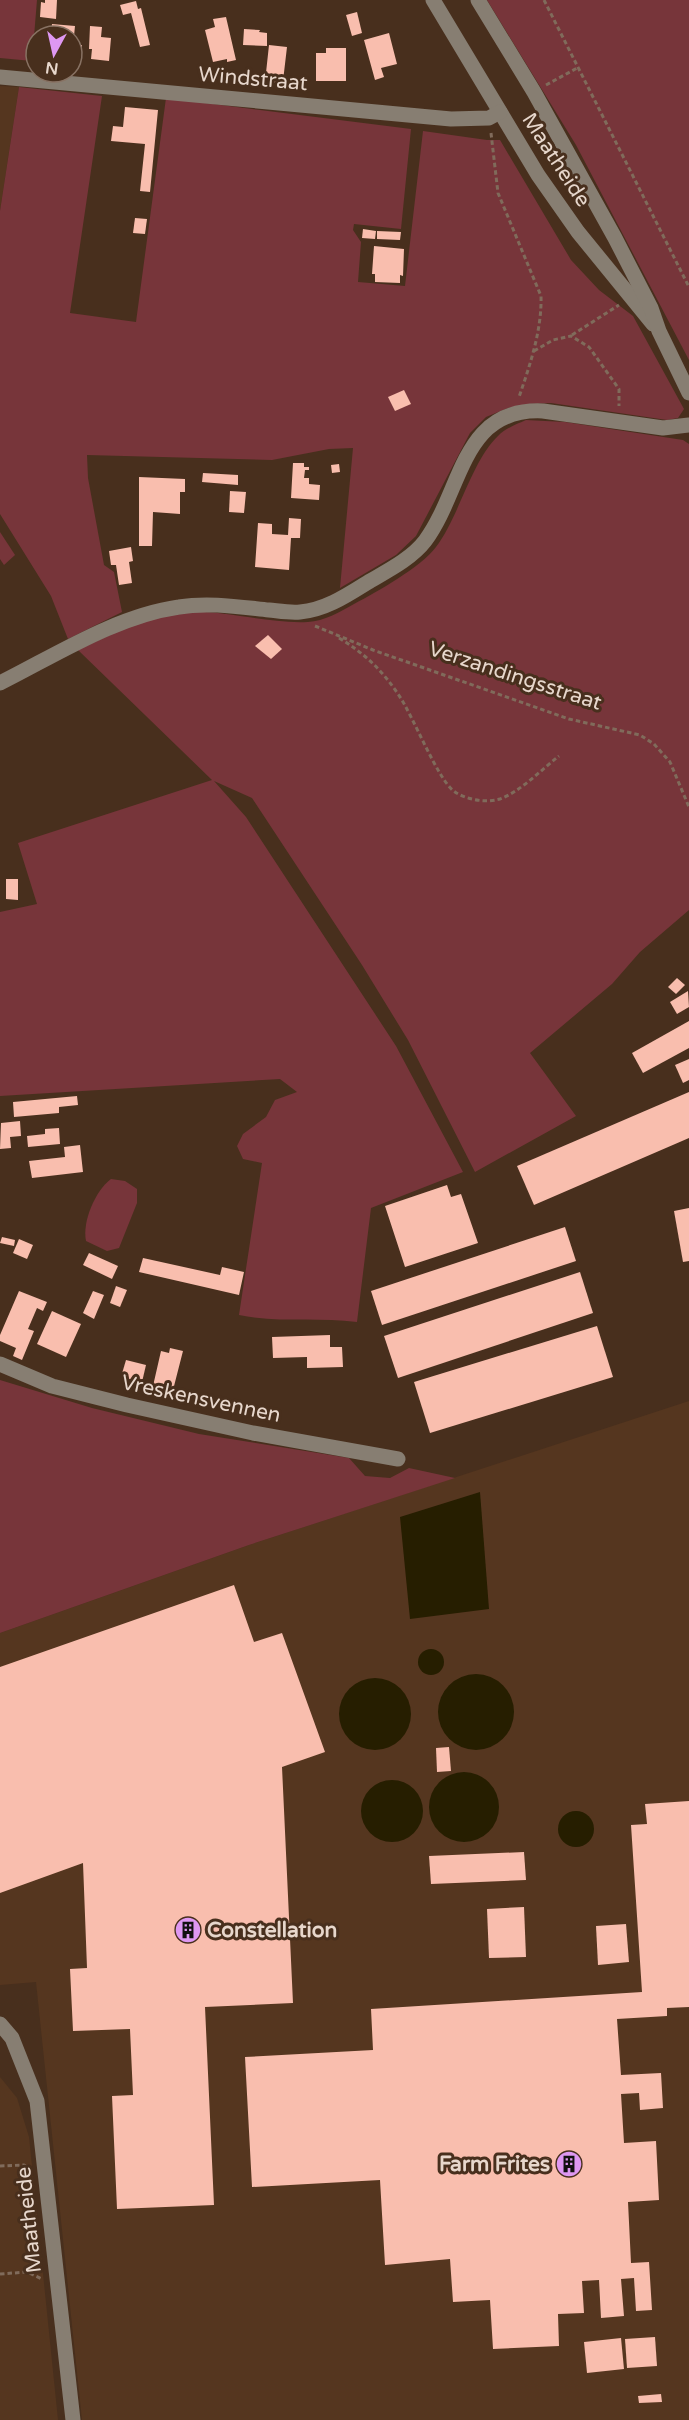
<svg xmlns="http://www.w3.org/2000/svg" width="689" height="2420" font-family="'Varela Round',sans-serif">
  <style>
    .built { fill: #55361f }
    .green { fill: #77353a }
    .water { fill: #261e00 }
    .building { fill: #f9beae }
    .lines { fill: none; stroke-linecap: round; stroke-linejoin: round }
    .path { stroke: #806b5b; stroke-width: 3; stroke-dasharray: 4.5 3; stroke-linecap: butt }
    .minor { stroke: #877e72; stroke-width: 15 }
    .labels { text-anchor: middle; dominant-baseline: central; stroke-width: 6; stroke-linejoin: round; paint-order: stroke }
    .street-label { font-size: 21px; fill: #e7d7cc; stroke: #482f1d }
    .poi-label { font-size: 21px; font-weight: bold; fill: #e7d7cc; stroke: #482f1d; text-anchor: start }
  </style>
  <rect width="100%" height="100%" fill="#482f1d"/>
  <!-- built -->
  <g class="built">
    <path d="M0,86L19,87L0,211Z"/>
    <path d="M689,1401V2420H82L36,1982L0,1985V1633L249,1545Z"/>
    <path d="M0,2077L17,2098L29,2137L58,2420H0Z"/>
  </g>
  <!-- green -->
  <g class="green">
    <path d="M0,0H37L32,61L0,58Z"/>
    <path d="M487,0H689V360L576,145Z"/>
    <path d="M19,87L102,96L70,313L136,322L166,98L411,129L401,229L354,224L353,230L361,242L358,282L405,286L423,131L487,140H500L571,260L599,290L633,316L684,409L678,418L667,420L551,403L528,404L508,408L486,417L470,433L416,536L396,555L340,588L353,448L329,449L272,460L87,455L88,478L104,565L114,572L122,612L68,639L51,596L0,514V211Z"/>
    <path d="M526,420L565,422L683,440L689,444V910L640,952L612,984L530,1053L576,1116L475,1172L408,1040L362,965L252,798L214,781L246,817L396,1046L463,1172L371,1208L357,1322C318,1317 278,1323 239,1315L262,1163L243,1159L237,1146L243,1134L266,1117L275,1100L297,1092L280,1079L0,1096V912L37,904L18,843L212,780L78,650C106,637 150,614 180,612C223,609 265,624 308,622C324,621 340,612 354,604C377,592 421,567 436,547C459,517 472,460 498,436C506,428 517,424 526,420Z"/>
    <path d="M0,532L15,555L4,565L0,559Z"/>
    <path d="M111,1179L125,1181L137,1189V1203L119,1248L107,1251L86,1241C82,1222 95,1191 111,1179Z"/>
    <path d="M0,1380L92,1408L199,1434L349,1458L365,1476L390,1478L409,1468L455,1478L249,1545L0,1633Z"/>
  </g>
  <!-- water -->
  <g class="water">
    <path d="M480,1492L489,1609L410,1619L400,1517Z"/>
    <circle cx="431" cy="1662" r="13"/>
    <circle cx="476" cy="1712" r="38"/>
    <circle cx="375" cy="1714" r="36"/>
    <circle cx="464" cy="1807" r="35"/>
    <circle cx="392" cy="1811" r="31"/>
    <circle cx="576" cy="1829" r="18"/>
  </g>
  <!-- building -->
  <g class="building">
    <path d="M45,0H57L56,19L40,17L41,2L45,3Z"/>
    <path d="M136,1L138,9L141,8L150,45L140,47L131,13L123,15L120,5Z"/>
    <path d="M357,12L362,33L352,36L346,15Z"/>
    <path d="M226,17L236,60L227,62V59L213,62L205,30L215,27L213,19Z"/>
    <path d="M52,24L75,26L74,36H46V33H51Z"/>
    <path d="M90,26L102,27L101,37L111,38L109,61L91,59L92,49H89Z"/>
    <path d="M244,29L260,30L259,32L267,33V46L243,45Z"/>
    <path d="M389,33L397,64L381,68L384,77L375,80L364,40Z"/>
    <path d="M75,45H82L81,59L74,58Z"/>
    <path d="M269,45L287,47L283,81L277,80L276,83L265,82Z"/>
    <path d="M326,48H346V81H316V53H326Z"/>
    <path d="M125,107L158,110L150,192L140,191L145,144L111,141L113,126L123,127Z"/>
    <path d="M135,218L147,219L145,234L133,233Z"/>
    <path d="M363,229L376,231L375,239L362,238Z"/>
    <path d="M377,231L401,232L400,240L377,239Z"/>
    <path d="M374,246L404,249L403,276L400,275V283L375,282V274H372Z"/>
    <path d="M404,390L411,404L395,411L388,397Z"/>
    <path d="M293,463H304V467H309V470H305L304,478H309V484L320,485L319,500L291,498Z"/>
    <path d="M339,464L340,472L332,473L331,465Z"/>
    <path d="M203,473L238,475V485L202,482Z"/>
    <path d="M139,477L185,479V492H180V514L153,512L152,546H139Z"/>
    <path d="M230,491L246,492L244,513L229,512Z"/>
    <path d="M289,518L301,519L300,538H291L289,570L255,567L258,523L272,524V534L288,535Z"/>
    <path d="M131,547L133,561L129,562L132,583L119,585L116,565H111L109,551Z"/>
    <path d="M268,635L282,649L271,659L255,646Z"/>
    <path d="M6,879H18V900L6,899Z"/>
    <path d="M677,978L685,985L676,994L668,987Z"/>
    <path d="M688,991L689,1007L677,1014L670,1002Z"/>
    <path d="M689,1021V1048L643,1073L632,1053Z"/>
    <path d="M689,1059V1080L683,1083L675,1065Z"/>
    <path d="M689,1092V1138L534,1205L517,1166Z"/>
    <path d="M77,1096L78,1105L59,1107V1113L14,1117L13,1102Z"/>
    <path d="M20,1121L21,1136L10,1137L11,1148L0,1149L1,1123Z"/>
    <path d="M59,1128L60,1144L28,1147L27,1136L45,1134V1129Z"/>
    <path d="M80,1145L83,1172L32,1178L29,1161L65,1157L64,1147Z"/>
    <path d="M447,1185L451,1197L461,1194L478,1243L405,1267L385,1206Z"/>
    <path d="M689,1208V1261L683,1262L674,1211Z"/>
    <path d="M565,1227L576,1261L382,1325L371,1291Z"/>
    <path d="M2,1237L15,1240L14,1246L0,1243Z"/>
    <path d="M19,1239L33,1245L27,1259L13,1253Z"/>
    <path d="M89,1253L118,1266L112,1279L83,1265Z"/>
    <path d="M143,1258L220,1275L222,1267L244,1272L239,1295L139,1272Z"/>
    <path d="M580,1272L593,1313L398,1378L384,1336Z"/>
    <path d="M116,1286L127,1290L120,1307L110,1303Z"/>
    <path d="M19,1291L47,1302L43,1311L37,1308L28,1329L34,1331L22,1360L13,1356L16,1348L0,1341V1335Z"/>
    <path d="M93,1291L104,1295L94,1319L83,1313Z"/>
    <path d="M52,1311L81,1324L66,1357L37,1344Z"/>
    <path d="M597,1326L613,1377L430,1433L414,1382Z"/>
    <path d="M330,1335V1347H342L343,1367L307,1368V1357L273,1358L272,1337Z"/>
    <path d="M170,1348L183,1351L173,1390L153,1386L161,1351L169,1353Z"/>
    <path d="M126,1360L146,1365L142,1382L121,1377Z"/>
    <path d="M234,1585L254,1642L282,1633L325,1752L282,1767L293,2003L205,2007L214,2205L117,2209L112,2096L133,2095L130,2029L73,2031L70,1969L87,1968L83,1863L0,1893V1667Z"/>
    <path d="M449,1747L451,1771L437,1772L436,1748Z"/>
    <path d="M689,1801V2007L667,2008V2016L617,2019L621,2075L661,2073L663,2108L640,2110L639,2093L621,2094L624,2143L656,2141L659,2200L628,2202L631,2263L649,2262L652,2310L636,2311L634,2278L621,2279L624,2316L601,2318L599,2280L582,2281L584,2313L558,2314L559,2346L493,2349L490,2300L453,2302L450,2259L385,2265L380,2180L252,2187L245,2057L373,2050L371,2009L642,1992L631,1825L647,1824L645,1804Z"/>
    <path d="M524,1852L526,1880L431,1884L429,1856Z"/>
    <path d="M524,1907L526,1957L489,1958L487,1909Z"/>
    <path d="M626,1924L629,1962L598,1965L596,1926Z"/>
    <path d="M655,2337L657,2366L627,2368L625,2339Z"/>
    <path d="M621,2338L624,2369L587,2373L584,2342Z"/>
    <path d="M661,2394L662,2402L639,2403L638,2396Z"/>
  </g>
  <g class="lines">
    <!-- path -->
    <g class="path">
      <path d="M544,0L689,287"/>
      <path d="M546,85L579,67"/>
      <path d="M491,133L498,193L541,296C542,330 530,365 519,397"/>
      <path d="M572,335L619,305"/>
      <path d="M534,351L553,340L571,336L589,347L619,389V406"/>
      <path d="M315,626L373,650L569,719L640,735L654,744L670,762L689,807"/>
      <path d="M339,638C364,653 382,670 398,694C413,715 438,781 455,792C467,800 486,803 500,799C521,791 541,770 559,756"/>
      <path d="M0,2166L24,2165L29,2169"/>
      <path d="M0,2274L27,2272L42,2279"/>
    </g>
    <!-- minor -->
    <g class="minor">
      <path d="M433,0L538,175L578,232L653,324"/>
      <path d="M478,0L534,92L615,238L651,308L659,331L689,393"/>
      <path d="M0,77L451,119L489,118L500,112"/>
      <path d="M0,683C56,655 116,616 179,607C208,602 240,607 269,610C279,611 290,613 300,612C326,610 349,594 370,581C389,570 412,558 425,541C463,490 461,407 543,411L663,428L689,425"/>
      <path d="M0,1364L52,1386L127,1405L253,1433L398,1459"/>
      <path d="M0,2024L12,2038L37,2101L73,2420"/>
    </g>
  </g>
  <!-- icons -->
  <defs>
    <symbol id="building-disc" viewBox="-11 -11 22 22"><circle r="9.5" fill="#de98f2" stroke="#482f1d"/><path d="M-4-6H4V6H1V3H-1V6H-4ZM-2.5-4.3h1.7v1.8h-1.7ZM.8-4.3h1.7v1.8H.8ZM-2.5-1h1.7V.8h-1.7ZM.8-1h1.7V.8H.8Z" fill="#111"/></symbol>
  </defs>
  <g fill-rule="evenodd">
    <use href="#building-disc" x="173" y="1915" width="30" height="30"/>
    <use href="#building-disc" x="554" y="2149" width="30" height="30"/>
  </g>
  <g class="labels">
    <!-- street labels -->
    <g class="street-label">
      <text transform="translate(253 79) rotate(5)">Windstraat</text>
      <text transform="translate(556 160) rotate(57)">Maatheide</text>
      <text transform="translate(515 676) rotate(18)">Verzandingsstraat</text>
      <text transform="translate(201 1399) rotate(12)">Vreskensvennen</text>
      <text transform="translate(29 2220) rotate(-96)">Maatheide</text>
    </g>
    <!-- poi labels -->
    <g class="poi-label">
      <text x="207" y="1930">Constellation</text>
      <text x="550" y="2164" text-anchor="end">Farm Frites</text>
    </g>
  </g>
  <!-- north arrow -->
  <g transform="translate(54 54) rotate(188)"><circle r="28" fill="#482f1d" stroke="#887263" stroke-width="1.5"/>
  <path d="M0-4.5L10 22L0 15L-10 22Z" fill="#de98f2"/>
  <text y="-9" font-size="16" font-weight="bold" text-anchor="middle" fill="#e7d7cc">N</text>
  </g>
</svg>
